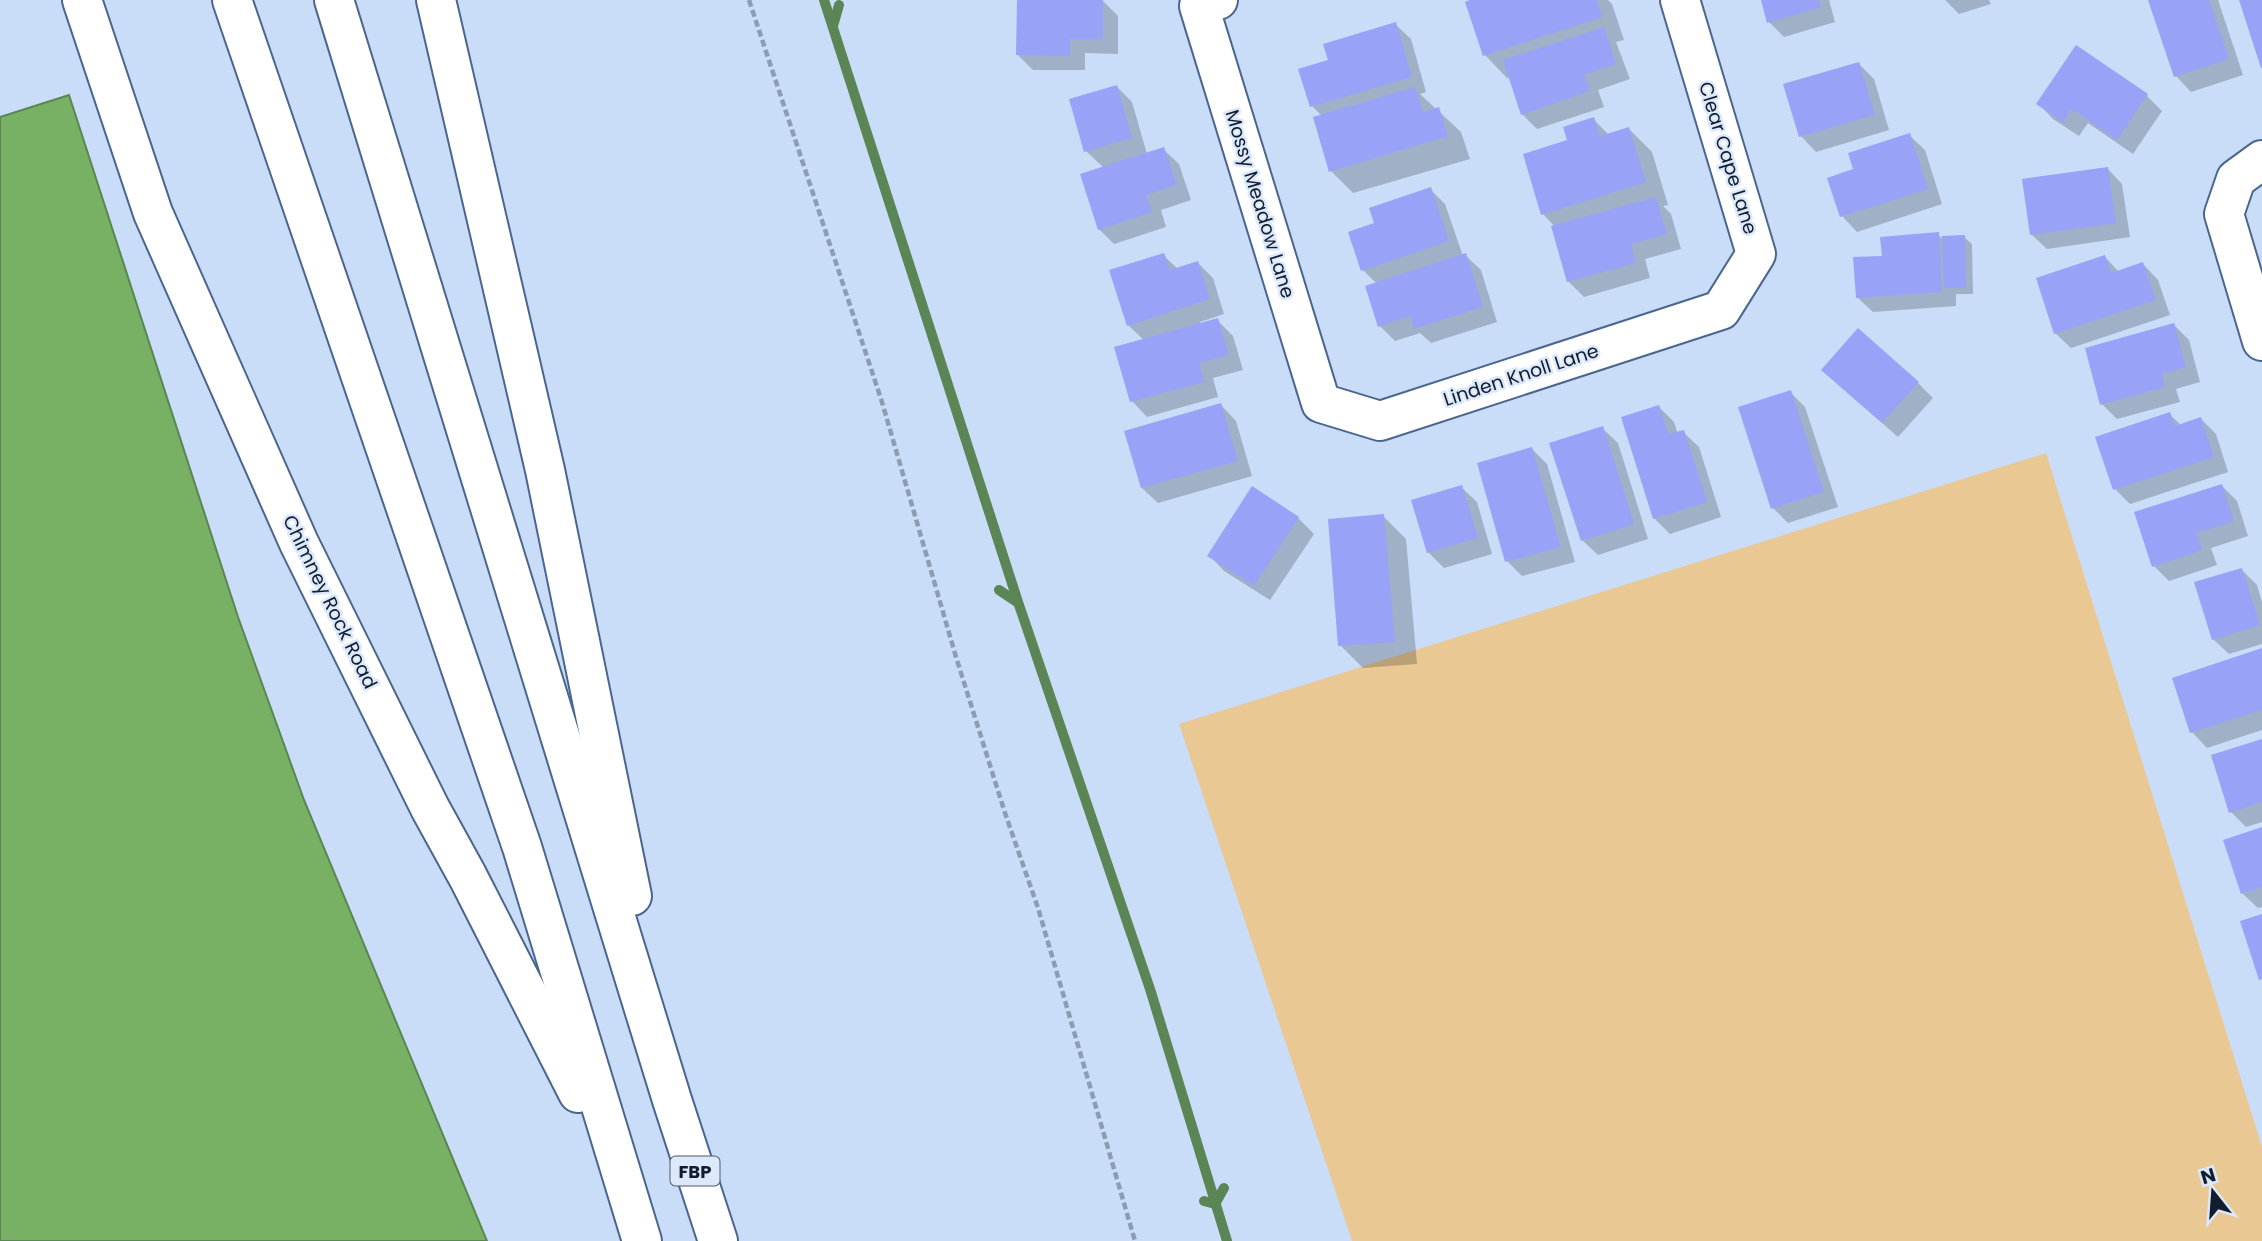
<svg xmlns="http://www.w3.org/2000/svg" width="2262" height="1241" font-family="Poppins,sans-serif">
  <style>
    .green { fill: #eac894 }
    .water { fill: #79b164; stroke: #5a8554; stroke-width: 2 }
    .shadow { fill: #0003 }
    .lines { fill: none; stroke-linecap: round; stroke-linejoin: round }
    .stream { stroke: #5a8554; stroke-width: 10 }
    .building { fill: #98a2f7 }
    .minor-casing { stroke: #4b668e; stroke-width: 42 }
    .highway-casing { stroke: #4b668e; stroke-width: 42 }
    .path { stroke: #8b9cb4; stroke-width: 4.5; stroke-dasharray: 7 3.5; stroke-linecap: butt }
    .minor { stroke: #fff; stroke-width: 38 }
    .highway { stroke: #fff; stroke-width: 38 }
    .labels { text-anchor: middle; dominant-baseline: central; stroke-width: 5; stroke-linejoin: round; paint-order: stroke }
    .shield { fill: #dce9fc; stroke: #4f5a6b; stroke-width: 2 }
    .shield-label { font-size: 18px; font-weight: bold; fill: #121d2d }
    .street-label { font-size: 19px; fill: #121d2d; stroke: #dce9fc }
  </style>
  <rect width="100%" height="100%" fill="#c9dcf8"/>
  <!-- green -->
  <path class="green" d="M2046,453L2262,1147V1241H1352L1179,724Z"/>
  <!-- water -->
  <path class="water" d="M69,95L238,617L304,800L487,1241H0V117Z"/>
  <!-- shadow -->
  <g class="shadow">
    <path d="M1476,0H1608L1612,4L1624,40L1616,42L1630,79L1598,90L1604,107L1537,129L1522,114L1510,77L1507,78L1485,55Z"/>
    <path d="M1762,0H1829L1835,22L1784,37L1769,22Z"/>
    <path d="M1945,0H1989L1991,4L1959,14Z"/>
    <path d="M2150,0H2218L2243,75L2191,92L2176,76Z"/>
    <path d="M1103,1L1118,16V54L1085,53V70H1033L1018,55Z"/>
    <path d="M1395,24L1411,39L1426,92L1420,94L1461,132L1470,159L1353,193L1331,171L1322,116L1312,106Z"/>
    <path d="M2077,47L2147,96L2162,111L2133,154L2088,123L2079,136L2053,119L2038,103Z"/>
    <path d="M1859,64L1874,79L1889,130L1816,152L1801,136Z"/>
    <path d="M1117,87L1132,102L1147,154L1163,149L1179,164L1191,200L1161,210L1166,227L1114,244L1099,229L1104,168L1086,151Z"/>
    <path d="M1593,119L1609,135L1629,129L1652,152L1668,205L1663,206L1671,214L1681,249L1645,259L1650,278L1584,297L1568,281L1555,227L1543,214L1569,141Z"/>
    <path d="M1909,135L1925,150L1942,204L1857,232L1842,216L1830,179L1856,170Z"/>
    <path d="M2107,168L2122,184L2130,237L2047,249L2031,234Z"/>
    <path d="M1430,189L1445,204L1463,256L1465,255L1481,270L1497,322L1431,343L1420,333L1395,341L1380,326L1377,284L1363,270L1376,224Z"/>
    <path d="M1938,234L1944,241L1964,237L1972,244L1973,294H1956V306L1873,312L1857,297L1883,257Z"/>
    <path d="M1163,255L1178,269L1198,263L1213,278L1224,314L1200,322L1201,325L1217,320L1233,336L1243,370L1213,378L1218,397L1147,417L1132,401L1144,340L1128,325Z"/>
    <path d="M2105,257L2119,272L2143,264L2158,280L2170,315L2071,348L2055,333Z"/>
    <path d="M2174,325L2189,340L2200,382L2176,389L2180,402L2117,419L2102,404Z"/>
    <path d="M1918,383L1933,398L1898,437L1839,385Z"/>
    <path d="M1790,392L1805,407L1838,507L1788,523L1773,508Z"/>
    <path d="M1221,405L1236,421L1252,476L1158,503L1142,488Z"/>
    <path d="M1659,407L1674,422L1678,434L1683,432L1699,447L1721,517L1670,534L1655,519L1623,418Z"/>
    <path d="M2169,414L2181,425L2201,419L2216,434L2228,472L2130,504L2115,489Z"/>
    <path d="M1602,428L1618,443L1648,539L1598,555L1582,540Z"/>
    <path d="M1532,449L1547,464L1575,562L1522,576L1507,561Z"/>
    <path d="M2222,486L2237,501L2248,536L2211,548L2217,565L2169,581L2154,566Z"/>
    <path d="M1461,487L1477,502L1492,554L1444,568L1428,552Z"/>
    <path d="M1253,489L1298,518L1314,534L1270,600L1224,571L1209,555Z"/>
    <path d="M1383,516L1406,539L1417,664L1363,668L1340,645Z"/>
    <path d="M2242,570L2257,585L2262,602V644L2229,654L2213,639Z"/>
    <path d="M2262,650V730L2207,748L2192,732Z"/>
    <path d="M2262,741V822L2246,827L2231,812Z"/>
    <path d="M2262,829V907L2258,908L2242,893Z"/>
  </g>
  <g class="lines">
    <!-- stream -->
    <g class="stream">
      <path d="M824,0L1018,602L1150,989L1227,1241"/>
      <path d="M833,26L839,5"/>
      <path d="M999,590L1017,602"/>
      <path d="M1204,1201L1215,1204L1224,1188"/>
    </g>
  </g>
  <!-- building -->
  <g class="building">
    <path d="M1017,0H1103V39H1070V56L1016,55Z"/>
    <path d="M1470,0H1597L1602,17L1483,56L1465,2Z"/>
    <path d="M1761,0H1819L1821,7L1767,23Z"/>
    <path d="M2148,0H2209L2229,59L2174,77Z"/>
    <path d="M2239,0H2262V68H2261Z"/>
    <path d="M1396,22L1412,77L1310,107L1298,69L1328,60L1323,44Z"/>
    <path d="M1604,27L1616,64L1584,75L1590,91L1521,115L1503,60Z"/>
    <path d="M2076,45L2148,94L2117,140L2072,109L2063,122L2036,104Z"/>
    <path d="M1859,62L1875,115L1799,137L1783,84Z"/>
    <path d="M1117,85L1132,138L1084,152L1069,99Z"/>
    <path d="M1415,87L1423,112L1439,107L1448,136L1329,172L1313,117Z"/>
    <path d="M1594,117L1600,136L1629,127L1646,182L1541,215L1523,154L1567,140L1563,127Z"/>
    <path d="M1910,133L1928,189L1840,217L1827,178L1853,169L1848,153Z"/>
    <path d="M1164,147L1177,185L1146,195L1152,212L1098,230L1080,174Z"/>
    <path d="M2108,167L2116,223L2030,235L2022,179Z"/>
    <path d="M1431,187L1449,241L1361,271L1348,232L1374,223L1369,208Z"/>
    <path d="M1656,197L1667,234L1631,244L1636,263L1567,282L1551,226Z"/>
    <path d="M1939,232L1942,292L1856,298L1853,257L1882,256L1880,237Z"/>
    <path d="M1965,235L1966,288H1944L1942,236Z"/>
    <path d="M1164,253L1170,270L1198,261L1210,299L1127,326L1109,270Z"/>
    <path d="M1466,253L1483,307L1414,329L1410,316L1378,327L1365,286Z"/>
    <path d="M2105,255L2111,273L2143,262L2156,300L2054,334L2036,278Z"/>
    <path d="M1218,318L1229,355L1199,363L1204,382L1130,402L1114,347Z"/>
    <path d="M2174,323L2186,367L2162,374L2165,387L2100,405L2085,348Z"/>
    <path d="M1858,328L1919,382L1882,423L1821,370Z"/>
    <path d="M1791,390L1824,492L1771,509L1738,407Z"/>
    <path d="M1221,403L1238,461L1141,488L1124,431Z"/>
    <path d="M1659,405L1668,434L1684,430L1707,502L1653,519L1621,417Z"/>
    <path d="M2170,412L2175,426L2201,417L2214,457L2113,490L2095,437Z"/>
    <path d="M1603,426L1634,524L1581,541L1549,443Z"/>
    <path d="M1532,447L1561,547L1505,562L1477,463Z"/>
    <path d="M2222,484L2234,521L2197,533L2202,550L2152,567L2134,512Z"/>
    <path d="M1462,485L1478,538L1427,553L1411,500Z"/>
    <path d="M1252,486L1299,517L1254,586L1207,556Z"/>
    <path d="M1384,514L1395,642L1338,646L1328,519Z"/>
    <path d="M2242,568L2260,625L2212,640L2194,582Z"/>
    <path d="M2262,648V710L2190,733L2172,678Z"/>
    <path d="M2262,739V802L2229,813L2211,755Z"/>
    <path d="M2262,827V887L2241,894L2223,840Z"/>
    <path d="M2262,914V979L2259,980L2240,921Z"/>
  </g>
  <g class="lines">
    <defs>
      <g id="minor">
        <path d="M1218,0L1199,6L1321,403L1380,421L1721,310L1756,254L1680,0"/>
        <path d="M2262,160L2236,179L2224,214L2262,341"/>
      </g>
      <g id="highway">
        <path d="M82,0L153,213L299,543L430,808L468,877L578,1093"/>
        <path d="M232,0L522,847L642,1241"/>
        <path d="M334,0L672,1100L718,1241"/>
        <path d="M436,0L545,470L632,896"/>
      </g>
    </defs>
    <!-- minor casing -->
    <use href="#minor" class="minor-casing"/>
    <!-- highway casing -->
    <use href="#highway" class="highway-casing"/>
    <!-- path -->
    <path class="path" d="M749,0L882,402L956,657L1005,813L1038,908L1135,1241"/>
    <!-- minor -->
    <use href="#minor" class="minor"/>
    <!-- highway -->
    <use href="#highway" class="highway"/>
  </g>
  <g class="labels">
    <!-- shield labels -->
    <rect class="shield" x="670.5" y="1156.5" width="49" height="29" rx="5"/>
    <g class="shield-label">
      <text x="695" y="1171">FBP</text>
    </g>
    <!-- street labels -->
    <g class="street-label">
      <text transform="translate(1728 158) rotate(73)">Clear Cape Lane</text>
      <text transform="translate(1260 204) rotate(73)">Mossy Meadow Lane</text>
      <text transform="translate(1521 375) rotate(-18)">Linden Knoll Lane</text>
      <text transform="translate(330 602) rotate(64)">Chimney Rock Road</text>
    </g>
  </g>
  <!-- north arrow -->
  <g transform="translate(2213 1192) rotate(343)" stroke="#dce9fc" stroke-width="5" paint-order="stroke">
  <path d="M0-5L12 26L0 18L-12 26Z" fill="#121d2d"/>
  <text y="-10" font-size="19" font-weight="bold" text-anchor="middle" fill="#121d2d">N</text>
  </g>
</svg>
